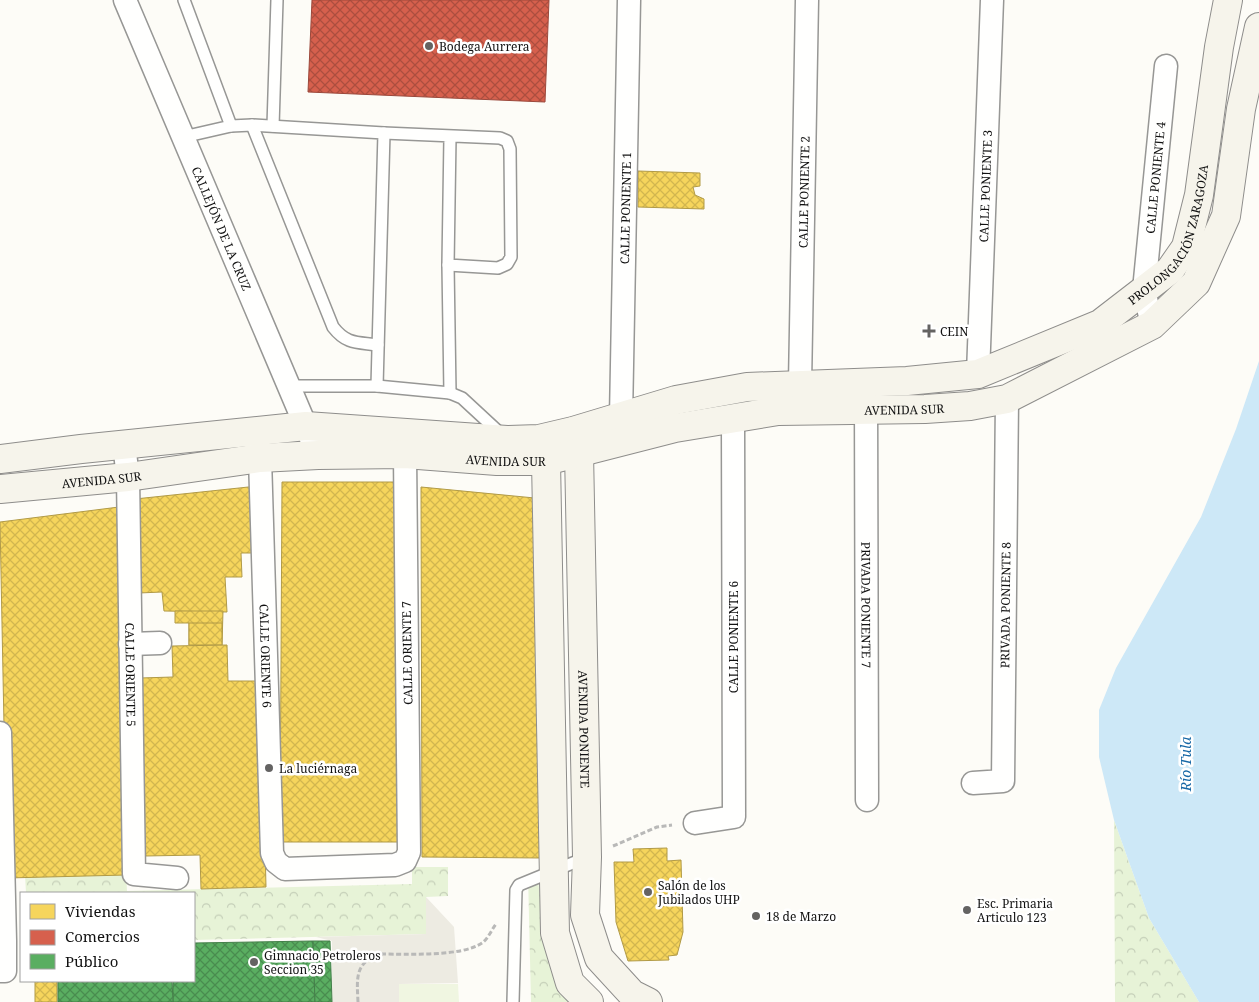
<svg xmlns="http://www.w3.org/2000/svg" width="1259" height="1002" font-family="'Noto Serif',serif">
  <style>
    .park { fill: url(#park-crowns) }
    .pitch { fill: #f0f6e1 }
    .plaza { fill: #edebe2 }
    .water { fill: #cde8f7 }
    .homes { fill: url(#homes-cross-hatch); stroke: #b19a46 }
    .shops { fill: url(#shops-cross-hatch); stroke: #9b483b }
    .public { fill: url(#public-cross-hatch); stroke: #447f49 }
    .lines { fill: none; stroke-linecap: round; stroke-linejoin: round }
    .lane-casing { stroke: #979795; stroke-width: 14 }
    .street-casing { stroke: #979795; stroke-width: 25 }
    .secondary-casing { stroke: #8e8d8b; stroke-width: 30 }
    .path { stroke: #b9b9b8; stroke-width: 3; stroke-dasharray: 5 2.5; stroke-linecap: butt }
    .lane { stroke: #fffffe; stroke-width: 11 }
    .street { stroke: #fffffe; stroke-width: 22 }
    .secondary { stroke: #f6f4eb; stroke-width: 28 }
    .poi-dot { fill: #646362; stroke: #fff; stroke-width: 2 }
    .labels { text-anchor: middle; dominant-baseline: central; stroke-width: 5; stroke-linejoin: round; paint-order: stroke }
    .poi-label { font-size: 12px; fill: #111; stroke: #fff; text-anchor: start }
    .street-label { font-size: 12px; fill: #111; stroke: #fff }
    .water-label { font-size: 14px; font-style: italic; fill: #1768a6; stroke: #fff }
  </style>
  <defs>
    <pattern id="park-crowns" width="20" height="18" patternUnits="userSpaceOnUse" patternTransform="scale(1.25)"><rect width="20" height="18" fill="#e7f3d7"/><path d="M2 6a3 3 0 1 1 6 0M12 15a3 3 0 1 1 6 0" fill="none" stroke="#c5cfb8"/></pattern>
    <pattern id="homes-cross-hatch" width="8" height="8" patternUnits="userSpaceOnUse" patternTransform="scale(1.25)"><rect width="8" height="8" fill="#f6d55c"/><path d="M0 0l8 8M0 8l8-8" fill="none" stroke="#d2b64f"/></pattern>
    <pattern id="shops-cross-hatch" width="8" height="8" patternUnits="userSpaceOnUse" patternTransform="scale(1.25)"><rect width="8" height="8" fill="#d6604d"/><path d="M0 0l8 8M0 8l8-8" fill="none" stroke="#ac4e3f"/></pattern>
    <pattern id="public-cross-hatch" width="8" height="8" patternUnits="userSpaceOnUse" patternTransform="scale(1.25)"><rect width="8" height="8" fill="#5aae61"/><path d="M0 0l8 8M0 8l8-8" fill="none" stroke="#498c4f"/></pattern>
  </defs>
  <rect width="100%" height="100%" fill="#fdfcf7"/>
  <!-- park -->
  <g class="park">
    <path d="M1114,820L1149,918L1199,1002H1115Z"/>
    <path d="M412,867H448V896L426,897V934L194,940V893H26L25,875L126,872L127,891L412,884Z"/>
    <path d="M528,874L537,875L549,955L573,1002H531Z"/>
  </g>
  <!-- pitch -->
  <path class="pitch" d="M399,984H458L459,1002H399Z"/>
  <!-- plaza -->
  <path class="plaza" d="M426,897L454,927L458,983L399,984V1002H332V941L316,937L426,934Z"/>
  <!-- water -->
  <path class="water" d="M1259,361V1002H1199L1149,918L1114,820L1099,757V710L1116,668L1201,517L1236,429Z"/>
  <!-- homes -->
  <g class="homes">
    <path d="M638,171L700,173V186L693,187L695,195L704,199V209L638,207Z"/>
    <path d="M282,482H402L400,842H280Z"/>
    <path d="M258,486L254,553H241L242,577H225L227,612L164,611L162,592L139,593L135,499Z"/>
    <path d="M421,487L545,499L540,858L422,857Z"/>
    <path d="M119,507L126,875L7,878L0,522Z"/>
    <path d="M175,611H223L222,645H189V623H175Z"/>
    <rect x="189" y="623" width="33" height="22"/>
    <path d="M227,645L228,681H261L266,887L201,889L200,855L145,856L140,678L173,677L172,646Z"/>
    <path d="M667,848V861L681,860L683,932L677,955L668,956L669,960L628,961L616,922L614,862H634L633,849Z"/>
    <rect x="35" y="981" width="22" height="21"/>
  </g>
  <!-- shops -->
  <path class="shops" d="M312,0H549L545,102L308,92Z"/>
  <!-- public -->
  <g class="public">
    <path d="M313,941L315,1002H173V981H194V943Z"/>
    <path d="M313,941H330L332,1002H315Z"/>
    <path d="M58,981H172L173,1002H58Z"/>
  </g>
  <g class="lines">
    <defs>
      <g id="lane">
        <path d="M252,125L333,327C347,345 358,342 378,345"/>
        <path d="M231,126L252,125L384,133L377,386"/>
        <path d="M273,126L277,0"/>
        <path d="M384,133L500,138L507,141L510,149L511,257L507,264L498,268L448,265L450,137"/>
        <path d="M183,137L231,126L184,0"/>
        <path d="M448,265L450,393"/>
        <path d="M289,386H377L450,393L462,398L502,435"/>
        <path d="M513,1002L516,890L519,885L585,858"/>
      </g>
      <g id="street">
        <path id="s1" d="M125,0L318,455"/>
        <path id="s2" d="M1152,325L1144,290L1166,66"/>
        <path id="s3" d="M978,374L992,0"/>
        <path id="s4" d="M800,384L807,0"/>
        <path id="s5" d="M866,393L867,800"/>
        <path id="s6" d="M621,417L629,0"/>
        <path id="s7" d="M258,442L260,458L272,853L276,862L285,869L395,865L405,861L409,852L405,454"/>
        <path id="s8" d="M124,445L128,477L134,874L177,878"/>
        <path d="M130,644L160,643"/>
        <path d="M0,733L5,941V971H0"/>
        <path id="s9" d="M973,783L1003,781L1007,399"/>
        <path d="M695,823L734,817L733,418"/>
      </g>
      <g id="secondary">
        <path id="s10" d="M574,435L579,452L587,857L585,915L599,958L632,994L648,1002"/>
        <path d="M541,445L546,461L555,933L570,983L589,1002"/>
        <path id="s11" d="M0,459L81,449L306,426L507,440L539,439L573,431L676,400L747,387L907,381L978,374L1100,324L1170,270L1186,247L1199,195L1219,47L1228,0"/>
        <path id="s12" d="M0,489L128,477L260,458L318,455L405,454L497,461H546L675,428L778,411L925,409L970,406L1007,399L1152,325L1196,283L1226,216L1241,109L1259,27"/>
      </g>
    </defs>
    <!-- lane casing -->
    <use href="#lane" class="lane-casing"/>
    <!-- street casing -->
    <use href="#street" class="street-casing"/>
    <!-- secondary casing -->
    <use href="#secondary" class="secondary-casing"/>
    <!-- path -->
    <g class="path">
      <path d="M613,846L657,827L672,825"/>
      <path d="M358,1002C357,979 354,962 381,954C406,954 462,957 482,943C488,939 492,929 496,924"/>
    </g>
    <!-- lane -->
    <use href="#lane" class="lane"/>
    <!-- street -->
    <use href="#street" class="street"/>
    <!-- secondary -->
    <use href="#secondary" class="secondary"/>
  </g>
  <!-- markers -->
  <g class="poi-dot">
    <circle cx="429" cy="46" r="5"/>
    <path d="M926.5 323.5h5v5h5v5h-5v5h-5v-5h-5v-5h5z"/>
    <circle cx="269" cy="768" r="5"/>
    <circle cx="648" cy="892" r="5"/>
    <circle cx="967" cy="910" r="5"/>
    <circle cx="756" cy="916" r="5"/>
    <circle cx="254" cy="962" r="5"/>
  </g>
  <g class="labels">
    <!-- poi labels -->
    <g class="poi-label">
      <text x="439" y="46">Bodega Aurrera</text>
      <text x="940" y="331">CEIN</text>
      <text x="279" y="768">La luciérnaga</text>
      <text x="658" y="885">Salón de los<tspan x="658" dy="14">Jubilados UHP</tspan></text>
      <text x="977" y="903">Esc. Primaria<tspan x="977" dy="14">Articulo 123</tspan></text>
      <text x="766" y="916">18 de Marzo</text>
      <text x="264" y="955">Gimnacio Petroleros<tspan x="264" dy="14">Seccion 35</tspan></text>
    </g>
    <!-- street labels -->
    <g class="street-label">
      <text stroke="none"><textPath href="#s2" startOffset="149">CALLE PONIENTE 4</textPath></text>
      <text stroke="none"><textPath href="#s3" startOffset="188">CALLE PONIENTE 3</textPath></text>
      <text stroke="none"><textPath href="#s4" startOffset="192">CALLE PONIENTE 2</textPath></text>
      <text stroke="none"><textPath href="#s6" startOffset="209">CALLE PONIENTE 1</textPath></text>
      <text stroke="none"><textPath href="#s1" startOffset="248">CALLEJÓN DE LA CRUZ</textPath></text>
      <text stroke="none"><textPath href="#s11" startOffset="1238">PROLONGACIÓN ZARAGOZA</textPath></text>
      <text stroke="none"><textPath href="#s12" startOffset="912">AVENIDA SUR</textPath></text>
      <text stroke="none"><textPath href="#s12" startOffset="508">AVENIDA SUR</textPath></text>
      <text stroke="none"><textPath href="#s12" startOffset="102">AVENIDA SUR</textPath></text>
      <text stroke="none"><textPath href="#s5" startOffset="212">PRIVADA PONIENTE 7</textPath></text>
      <text stroke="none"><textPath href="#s9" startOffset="206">PRIVADA PONIENTE 8</textPath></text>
      <text transform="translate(733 637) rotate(-90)">CALLE PONIENTE 6</text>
      <text transform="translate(407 653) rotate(-91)">CALLE ORIENTE 7</text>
      <text stroke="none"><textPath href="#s7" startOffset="214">CALLE ORIENTE 6</textPath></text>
      <text stroke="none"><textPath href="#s8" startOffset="230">CALLE ORIENTE 5</textPath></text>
      <text stroke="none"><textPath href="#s10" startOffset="295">AVENIDA PONIENTE</textPath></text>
    </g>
    <!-- water labels -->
    <g class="water-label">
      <text transform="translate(1185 764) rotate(-90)">Río Tula</text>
    </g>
  </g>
  <!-- legend -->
  <rect x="20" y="892" width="175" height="90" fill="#ffffff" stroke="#a0a0a0"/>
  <rect x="30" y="904" width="25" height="15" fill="#f6d55c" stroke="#a0a0a0"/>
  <text x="65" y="917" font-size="15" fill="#111111">Viviendas</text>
  <rect x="30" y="930" width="25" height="15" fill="#d6604d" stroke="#a0a0a0"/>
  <text x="65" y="942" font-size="15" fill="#111111">Comercios</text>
  <rect x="30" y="954" width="25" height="15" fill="#5aae61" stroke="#a0a0a0"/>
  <text x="65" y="967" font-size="15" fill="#111111">Público</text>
</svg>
